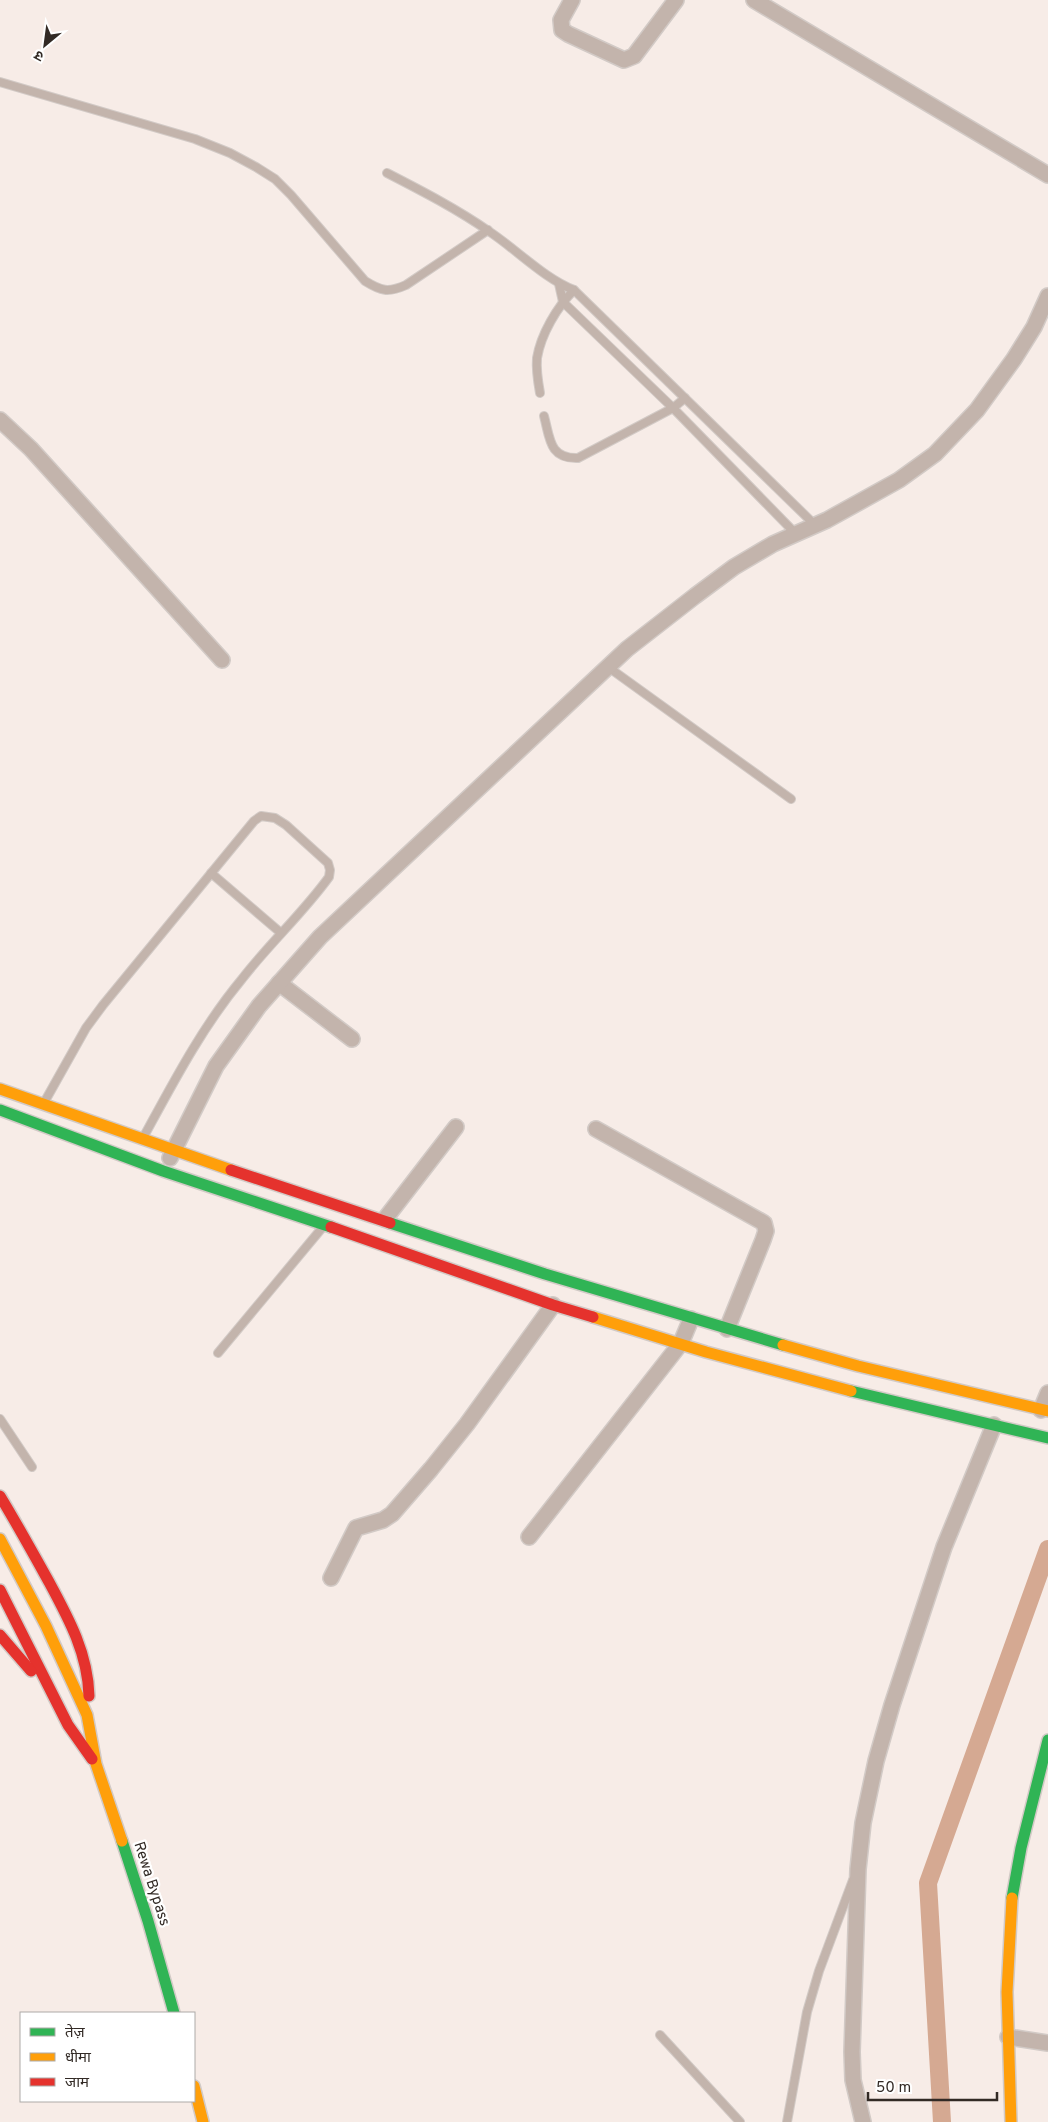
<svg xmlns="http://www.w3.org/2000/svg" width="1048" height="2122" font-family="Overpass,'Noto Sans Devanagari',sans-serif">
  <style>
    .lines { fill: none; stroke-linecap: round; stroke-linejoin: round }
    .canal { stroke: #d5a992; stroke-width: 18 }
    .lane-casing { stroke: #d2cac6; stroke-width: 10 }
    .street-casing { stroke: #d2cac6; stroke-width: 18 }
    .fast-casing { stroke: #d2cac6; stroke-width: 14 }
    .slow-casing { stroke: #d2cac6; stroke-width: 14 }
    .jam-casing { stroke: #d2cac6; stroke-width: 14 }
    .lane { stroke: #c3b4ac; stroke-width: 8 }
    .street { stroke: #c3b4ac; stroke-width: 15 }
    .fast { stroke: #30b455; stroke-width: 11 }
    .slow { stroke: #ff9f0a; stroke-width: 11 }
    .jam { stroke: #e5322d; stroke-width: 11 }
    .labels { text-anchor: middle; dominant-baseline: central; stroke-width: 4.5; stroke-linejoin: round; paint-order: stroke }
    .street-label { font-size: 15px; fill: #322a25; stroke: #fff }
  </style>
  <rect width="100%" height="100%" fill="#f7ece7"/>
  <g class="lines">
    <!-- canal -->
    <path class="canal" d="M942,2122L928,1883L1048,1549"/>
    <defs>
      <g id="lane">
        <path d="M0,82L195,139L230,153L256,167L275,179L291,195L365,281C381,291 388,293 406,285L488,230"/>
        <path d="M387,173C422,191 457,209 490,232C517,250 545,279 574,290L815,525"/>
        <path d="M559,284L563,302L673,408L795,533"/>
        <path d="M540,393C538,382 536,370 537,358C541,334 557,307 574,290"/>
        <path d="M544,416C550,438 549,459 578,458L673,408L685,398"/>
        <path d="M608,667L791,799"/>
        <path d="M211,873L281,933"/>
        <path d="M45,1101L86,1028L103,1005L254,821L261,816L275,818L286,825L328,863L330,870L329,877C303,913 269,944 242,979C202,1027 173,1083 143,1138"/>
        <path d="M218,1353L322,1228"/>
        <path d="M0,1419L32,1467"/>
        <path d="M660,2035L740,2122"/>
        <path d="M787,2122L807,2012L819,1971L853,1880"/>
      </g>
      <g id="street">
        <path d="M572,0L561,20L562,30L568,34L624,60L634,56L676,0"/>
        <path d="M754,0L1048,175"/>
        <path d="M0,420L31,449L222,660"/>
        <path d="M279,983L352,1039"/>
        <path d="M596,1129L764,1223L766,1231L763,1240L727,1329"/>
        <path d="M170,1158L216,1066L259,1006L320,937L627,649L695,596L734,567L773,544L827,520L899,480L935,454L977,410L1014,359L1034,327L1048,296"/>
        <path d="M385,1219L456,1127"/>
        <path d="M1041,1410L1048,1393"/>
        <path d="M529,1537L681,1343L691,1319"/>
        <path d="M331,1578L356,1528L383,1520L392,1514L431,1469L467,1424L553,1305"/>
        <path d="M1008,2037L1048,2043"/>
        <path d="M863,2122L853,2080L852,2052L858,1869L863,1823L876,1761L892,1705L944,1547L994,1425"/>
      </g>
      <g id="fast">
        <path d="M0,1110L163,1171L331,1227"/>
        <path d="M390,1223L545,1274L783,1345"/>
        <path d="M851,1391L1048,1438"/>
        <path d="M122,1841L148,1921L174,2013"/>
        <path d="M1012,1898L1021,1848L1048,1740"/>
      </g>
      <g id="slow">
        <path d="M0,1089L231,1170"/>
        <path d="M593,1317L706,1352L851,1391"/>
        <path d="M783,1345L858,1366L1048,1411"/>
        <path d="M0,1539L46,1626L87,1715L96,1764L122,1841"/>
        <path d="M194,2086L203,2122"/>
        <path d="M1011,2122L1007,1992L1012,1898"/>
      </g>
      <g id="jam">
        <path d="M231,1170L390,1223"/>
        <path d="M331,1227L553,1305L593,1317"/>
        <path d="M0,1496C17,1524 33,1553 49,1582C69,1619 88,1654 89,1696"/>
        <path d="M0,1590L68,1725L92,1759"/>
        <path d="M0,1635L31,1671"/>
      </g>
    </defs>
    <!-- lane casing -->
    <use href="#lane" class="lane-casing"/>
    <!-- street casing -->
    <use href="#street" class="street-casing"/>
    <!-- fast casing -->
    <use href="#fast" class="fast-casing"/>
    <!-- slow casing -->
    <use href="#slow" class="slow-casing"/>
    <!-- jam casing -->
    <use href="#jam" class="jam-casing"/>
    <!-- lane -->
    <use href="#lane" class="lane"/>
    <!-- street -->
    <use href="#street" class="street"/>
    <!-- fast -->
    <use href="#fast" class="fast"/>
    <!-- slow -->
    <use href="#slow" class="slow"/>
    <!-- jam -->
    <use href="#jam" class="jam"/>
  </g>
  <g class="labels">
    <!-- street labels -->
    <g class="street-label">
      <text transform="translate(151 1884) rotate(72)">Rewa Bypass</text>
    </g>
  </g>
  <!-- legend -->
  <rect x="20" y="2012" width="175" height="90" fill="#ffffff" stroke="#adaaa8"/>
  <rect x="30" y="2028" width="25" height="8" fill="#30b455" stroke="#adaaa8"/>
  <text x="65" y="2037" font-size="15" fill="#322a25">तेज़</text>
  <rect x="30" y="2053" width="25" height="8" fill="#ff9f0a" stroke="#adaaa8"/>
  <text x="65" y="2062" font-size="15" fill="#322a25">धीमा</text>
  <rect x="30" y="2078" width="25" height="8" fill="#e5322d" stroke="#adaaa8"/>
  <text x="65" y="2087" font-size="15" fill="#322a25">जाम</text>
  <!-- north arrow -->
  <g transform="translate(45 45) rotate(209)" stroke="#ffffff" stroke-width="4" paint-order="stroke">
  <path d="M0-4L9 19L0 12L-9 19Z" fill="#322a25"/>
  <text y="-8" font-size="14" font-weight="bold" text-anchor="middle" fill="#322a25">उ</text>
  </g>
  <!-- scale -->
  <path d="M868 2092v8h129v-8" fill="none" stroke="#322a25" stroke-width="2.5"/>
  <text x="876" y="2092" font-size="15" fill="#322a25" stroke="#ffffff" stroke-width="4" paint-order="stroke">50 m</text>
</svg>
